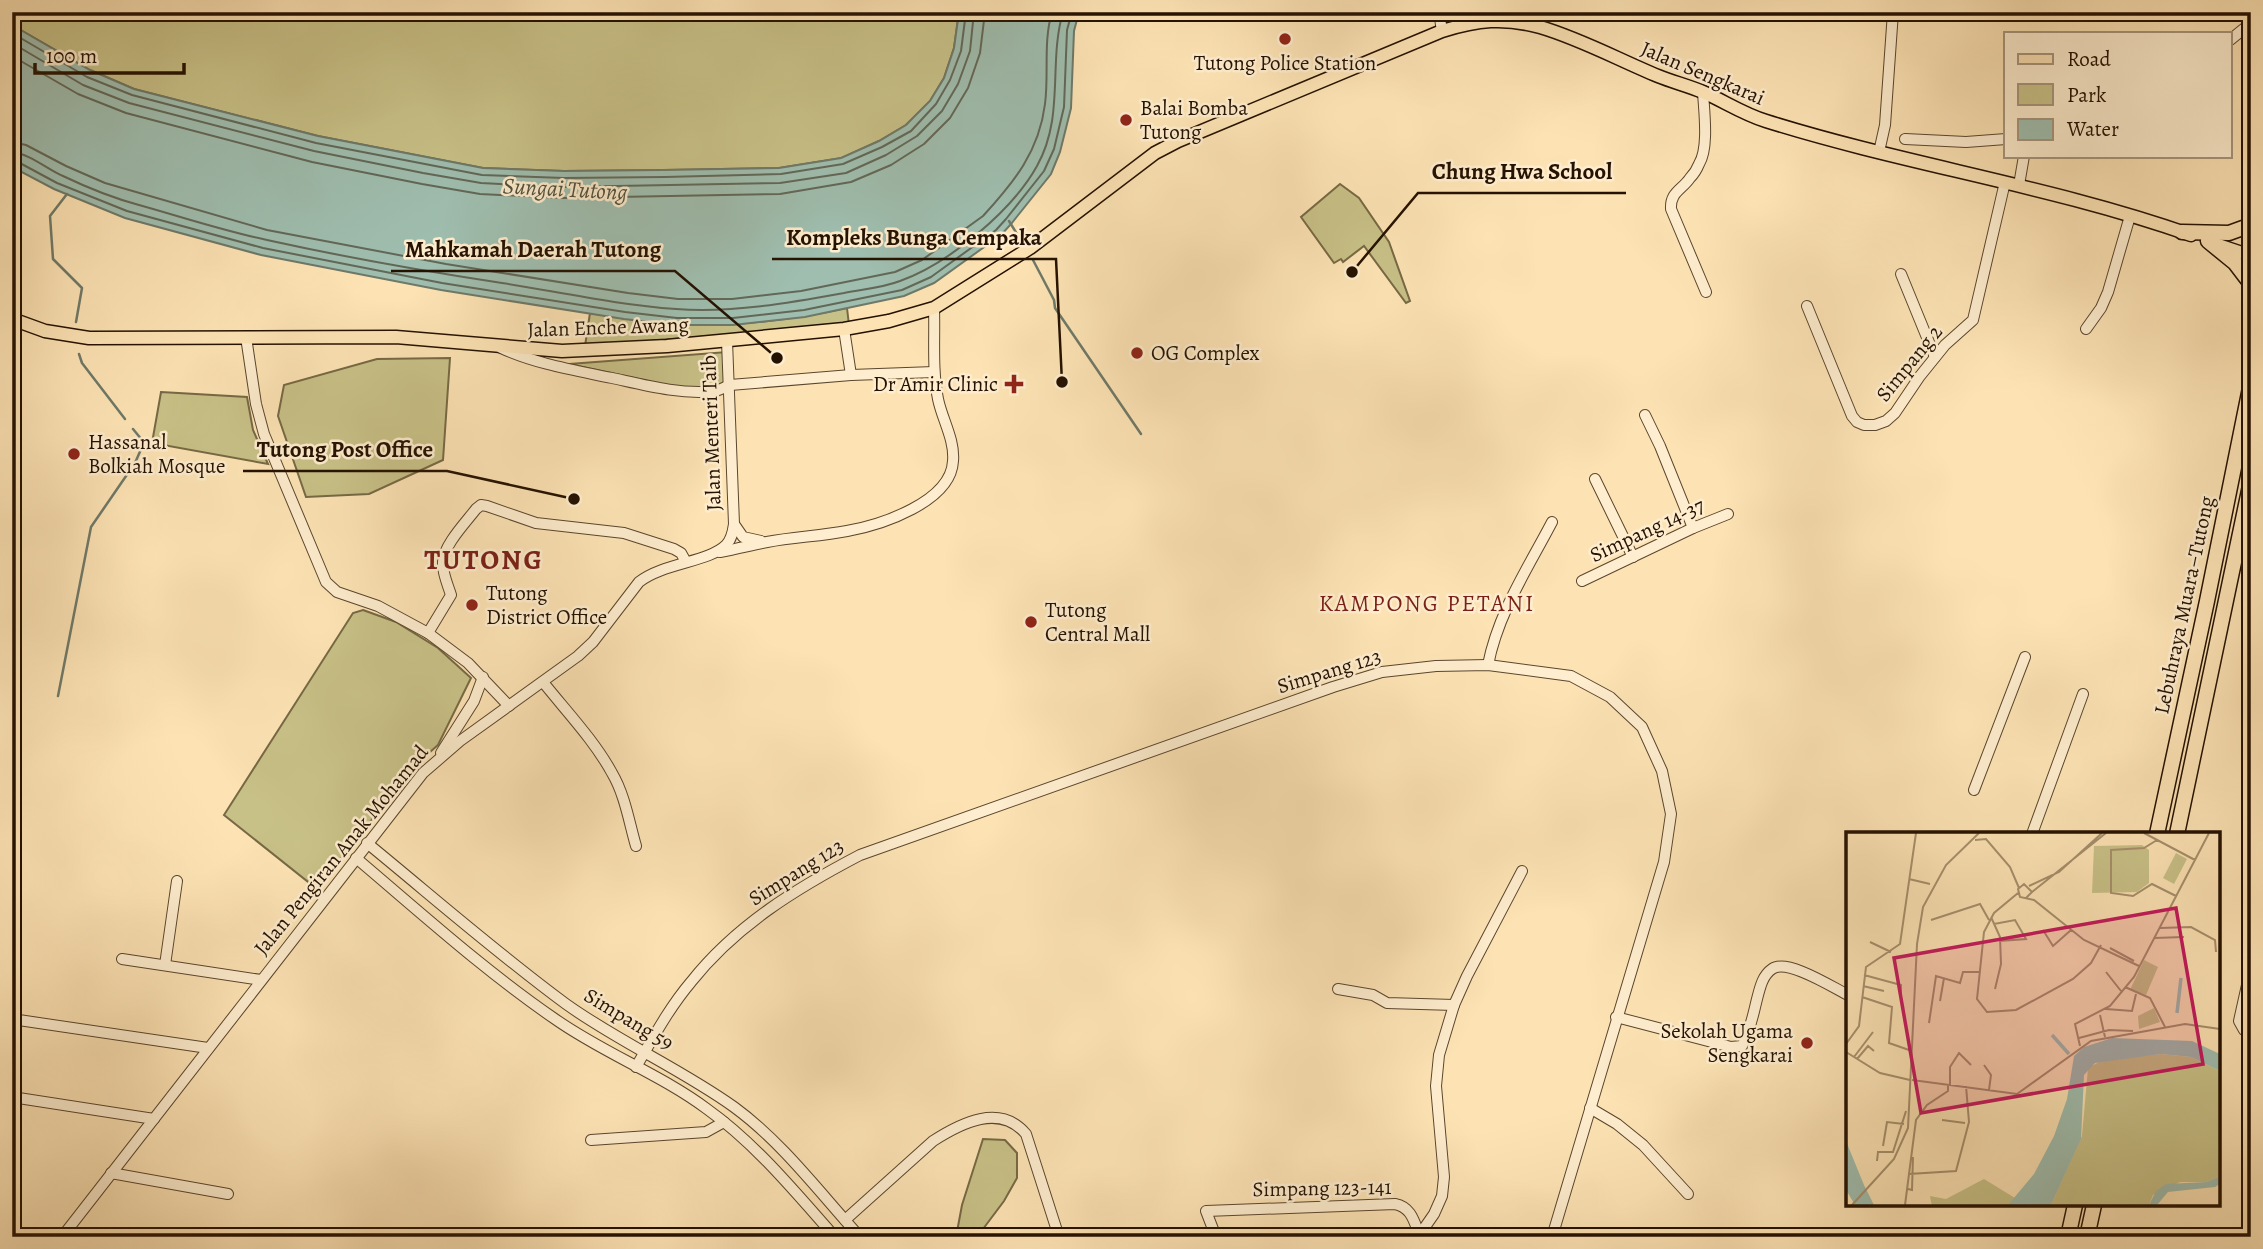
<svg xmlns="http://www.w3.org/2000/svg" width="2263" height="1249" font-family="Alegreya,serif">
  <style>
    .green { fill: #c8c187; stroke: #766944; stroke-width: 2 }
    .water { fill: #9fbeaf; stroke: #6e7969; stroke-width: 2 }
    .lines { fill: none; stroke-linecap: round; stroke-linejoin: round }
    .shore { stroke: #626858; stroke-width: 2 }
    .stream { stroke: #6e7969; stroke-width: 2.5 }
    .minor-casing { stroke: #5a462d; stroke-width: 12 }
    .major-casing { stroke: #241100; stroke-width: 15 }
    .highway-casing { stroke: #241100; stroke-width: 17 }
    .minor { stroke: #feedce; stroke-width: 10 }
    .major { stroke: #fde3b4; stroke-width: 12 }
    .highway { stroke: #fde3b4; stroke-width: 14 }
    .poi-dot { fill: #8f2418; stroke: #feedce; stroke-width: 2.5 }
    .labels { text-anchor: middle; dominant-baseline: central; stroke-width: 5; stroke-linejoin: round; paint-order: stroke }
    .poi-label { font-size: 21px; fill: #241100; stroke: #feedce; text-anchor: start }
    .street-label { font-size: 21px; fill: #241100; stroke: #feedce }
    .water-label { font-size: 23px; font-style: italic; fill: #4f4e3d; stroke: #feedce }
    .neighbourhood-label { font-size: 23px; letter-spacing: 2px; fill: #7a1f14; stroke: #feedce }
    .district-label { font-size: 28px; font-weight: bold; letter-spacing: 2px; fill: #7a1f14; stroke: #feedce }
    .inset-river { fill: none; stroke: #9fbeaf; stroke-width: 3.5 }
    .inset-road { fill: none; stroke: #a68f6c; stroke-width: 2 }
    .view { fill: #c2185b; fill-opacity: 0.15; stroke: #c2185b; stroke-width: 3.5 }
    .inset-edge { fill: none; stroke: #241100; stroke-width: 3.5 }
    .leader { fill: none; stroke: #241100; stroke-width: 2.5 }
    .callout-dot { fill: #241100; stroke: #feedce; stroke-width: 2.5 }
    .callout-label { font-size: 23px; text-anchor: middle; font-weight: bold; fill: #241100; stroke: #feedce; stroke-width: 5; stroke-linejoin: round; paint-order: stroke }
  </style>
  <rect width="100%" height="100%" fill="#fde3b4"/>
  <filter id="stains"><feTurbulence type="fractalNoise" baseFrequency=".00286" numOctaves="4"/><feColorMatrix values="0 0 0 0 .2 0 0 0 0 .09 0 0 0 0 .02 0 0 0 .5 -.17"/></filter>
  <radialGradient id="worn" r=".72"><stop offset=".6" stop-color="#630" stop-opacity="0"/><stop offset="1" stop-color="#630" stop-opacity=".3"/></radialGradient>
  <!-- green -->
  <g class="green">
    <path d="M12,12H959L954,48L944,78L930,101L906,125L879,141L842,158L779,168L664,170L564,171L483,168L318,136L134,89L90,70L12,25Z"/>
    <path d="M1340,184L1359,198L1389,242L1410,301L1406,303L1364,246L1343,262L1341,259L1334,263L1301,217Z"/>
    <path d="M847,308L849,325L585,346L590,313C682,330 755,328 847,308Z"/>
    <path d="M727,352V387L680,388L569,364Z"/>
    <path d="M450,358L443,460L369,494L306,497L278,416L284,385L377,359Z"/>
    <path d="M161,392L247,397L253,430L268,464L152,443Z"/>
    <path d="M363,610L396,622L438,648L471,678L438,745L420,761L400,784L317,889L224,815L353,613Z"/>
    <path d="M983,1139L1005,1140L1017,1153V1178L1004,1201L980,1233V1237H956L962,1205Z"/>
  </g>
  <!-- water -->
  <path class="water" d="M959,12H1079L1074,31L1071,108L1060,152L1051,174L1011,224L1001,235L934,283L904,296L805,317L733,325H677L624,319L441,290L261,255L125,218L54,189L12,167V25L90,70L134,89L318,136L483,168L564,171L664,170L779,168L841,158L879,141L906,125L930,101L944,78L954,48Z"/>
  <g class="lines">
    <!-- shore -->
    <g class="shore">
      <path d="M12,33L87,77L132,95L316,143L482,175L564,178L665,177L781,174L843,164L882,147L911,131L936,104L950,80L961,51L966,12"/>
      <path d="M12,43L83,85L129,103L314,151L423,173L481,183L563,187L780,183L846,173L886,155L917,136L942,111L958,84L970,51L974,12"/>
      <path d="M12,56L78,94L126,113L312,162L422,184L480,194L563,198L780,194L851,182L891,165L924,144L950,118L968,88L980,53L985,12"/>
      <path d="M12,142L26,145L66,166L105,183L267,230L446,264L628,293L678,299H732L801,291L895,272L922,260L983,216C1014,182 1039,152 1045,104C1049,74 1043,42 1052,12"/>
      <path d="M12,152C30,154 47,169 63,176C88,188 113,198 139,205C182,217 224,231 267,240C344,257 423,271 502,283C559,292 618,305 676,309C733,313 789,303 844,293C863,289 882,288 900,281C948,264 1012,211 1037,166C1065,116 1048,63 1063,12"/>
      <path d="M12,161L18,162L57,183L127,211L263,248L442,283L625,312L677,318H733L804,310L902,290L931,277L996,230L1006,219L1044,171L1054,149L1064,107L1067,30L1072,12"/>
    </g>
    <!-- stream -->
    <g class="stream">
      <path d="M67,194L50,216L53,259L82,288L76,322"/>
      <path d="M1009,221L1020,239"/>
      <path d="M1033,260L1054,300L1055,308L1141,434"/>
      <path d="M79,354L82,363L125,419"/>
      <path d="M58,696L91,527L135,463L142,447V440L133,429"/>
    </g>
    <defs>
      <g id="minor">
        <path d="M1439,12L1442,31"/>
        <path d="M2230,40L2251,23"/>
        <path d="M1703,92C1704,111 1709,148 1699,164C1697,169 1694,174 1690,178C1682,190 1670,192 1671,209L1706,292"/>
        <path d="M1905,139L1966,142L2006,139"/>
        <path d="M1879,152L1885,125L1893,12"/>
        <path d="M2019,185L2024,156"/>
        <path d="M1901,274L1935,357"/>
        <path d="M1807,306L1852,416L1857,422L1864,425H1875L1886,421L1895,413L1920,376L1945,345L1973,320L2005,182"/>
        <path d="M844,329L851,375"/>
        <path d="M2086,329L2101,308L2108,292L2130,216"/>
        <path d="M246,337L256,404L264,434L326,582L337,592L378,606L428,633L468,663L509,706"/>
        <path d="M501,348C536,364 574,370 612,378C644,385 681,395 715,391C720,390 725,387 730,385L851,375L934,372"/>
        <path d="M1645,415L1660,446L1693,528"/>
        <path d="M1595,479L1633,557"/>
        <path d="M734,524L743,537L761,541"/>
        <path d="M720,552C736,549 752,545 767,542C794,537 821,536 847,531C881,525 951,502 953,461C955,440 942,419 938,399C932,369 935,338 934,308"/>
        <path d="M1582,581L1693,528L1728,514"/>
        <path d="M428,633L451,595C448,585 442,573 443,562C443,546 466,522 476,509L481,505L487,506L536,523L624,533L674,549L681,553L686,562"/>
        <path d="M1488,665C1498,613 1528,568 1552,522"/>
        <path d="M543,682C566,711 594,740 612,773C625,795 629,822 636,846"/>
        <path d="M441,753L474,701L483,677"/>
        <path d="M1974,790L2025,657"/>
        <path d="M2032,834L2083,694"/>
        <path d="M367,843C433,897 498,954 566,1004C619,1042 681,1069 734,1107C782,1142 820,1193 860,1237"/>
        <path d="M356,858C421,913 485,971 555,1019C603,1053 660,1074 707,1109C756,1144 795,1192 835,1237"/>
        <path d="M122,959L261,980"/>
        <path d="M165,965L177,881"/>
        <path d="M2251,967L2239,1021L2244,1030L2251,1033"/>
        <path d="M1338,989L1373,995L1387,1003L1454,1005"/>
        <path d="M1616,1017L1731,1047L1742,1046C1750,1032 1753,1015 1757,999C1760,988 1762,976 1772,969C1787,958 1832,987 1848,995"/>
        <path d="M12,1019L208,1048"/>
        <path d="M636,1067C653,1038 669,1008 691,982C736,925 797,888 860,855L1333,687L1382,672L1436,666L1488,665L1571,676L1610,697L1642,727L1662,771L1671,814L1664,862L1552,1237"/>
        <path d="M12,1097L154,1119"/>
        <path d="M1590,1108L1617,1124L1643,1145L1688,1194"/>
        <path d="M591,1140L706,1132L724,1122"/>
        <path d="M111,1173L228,1194"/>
        <path d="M845,1220L933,1141C961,1123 1000,1103 1026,1134L1059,1237"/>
        <path d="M62,1237L423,773L460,741L578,656L593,642L639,582C663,563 709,562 726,545C732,539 733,531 734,524L727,341"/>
        <path d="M1216,1237L1206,1211L1395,1204C1411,1207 1414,1221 1419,1234"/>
        <path d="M1418,1237L1434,1214L1442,1196L1444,1177L1436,1086L1439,1055L1454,1005L1467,976L1522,871"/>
      </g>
      <g id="major">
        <path d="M2215,244L2251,256"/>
        <path d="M12,319L45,331L89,338L396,337L562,351L667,346L844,329L889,321L934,308L1030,248L1155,153L1178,141L1442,31C1478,20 1503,17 1540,27C1581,39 1619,60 1658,76C1673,82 1689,86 1703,92C1724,101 1743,114 1766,121C1906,165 2052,186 2191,235"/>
      </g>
      <g id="highway">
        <path d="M2182,232L2229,233L2251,225"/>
        <path d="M2208,241L2235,263L2251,284"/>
        <path d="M2157,834L2207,601L2251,383"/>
        <path d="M2177,834L2251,481"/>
        <path d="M2068,1237L2075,1205"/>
        <path d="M2087,1237L2094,1205"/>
      </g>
    </defs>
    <!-- minor casing -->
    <use href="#minor" class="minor-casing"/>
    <!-- major casing -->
    <use href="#major" class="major-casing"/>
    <!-- highway casing -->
    <use href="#highway" class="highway-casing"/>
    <!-- minor -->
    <use href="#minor" class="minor"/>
    <!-- major -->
    <use href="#major" class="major"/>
    <!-- highway -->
    <use href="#highway" class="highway"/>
  </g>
  <!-- markers -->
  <g class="poi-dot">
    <circle cx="1285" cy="39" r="7"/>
    <circle cx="1126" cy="120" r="7"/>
    <circle cx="1137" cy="353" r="7"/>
    <path d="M1010.5 373.5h7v7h7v7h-7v7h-7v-7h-7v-7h7z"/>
    <circle cx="74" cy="454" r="7"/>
    <circle cx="472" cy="605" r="7"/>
    <circle cx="1031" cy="622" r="7"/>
    <circle cx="1807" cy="1043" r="7"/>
  </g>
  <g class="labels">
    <!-- poi labels -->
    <g class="poi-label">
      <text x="1285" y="63" text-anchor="middle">Tutong Police Station</text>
      <text x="1140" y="108">Balai Bomba<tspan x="1140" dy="24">Tutong</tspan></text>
      <text x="1151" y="353">OG Complex</text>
      <text x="998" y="384" text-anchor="end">Dr Amir Clinic</text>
      <text x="88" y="442">Hassanal<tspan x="88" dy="24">Bolkiah Mosque</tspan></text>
      <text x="486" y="593">Tutong<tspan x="486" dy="24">District Office</tspan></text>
      <text x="1045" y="610">Tutong<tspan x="1045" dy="24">Central Mall</tspan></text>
      <text x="1793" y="1031" text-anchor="end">Sekolah Ugama<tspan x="1793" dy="24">Sengkarai</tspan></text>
    </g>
    <!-- street labels -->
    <g class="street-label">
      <text transform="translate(1703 73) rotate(23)">Jalan Sengkarai</text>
      <text transform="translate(608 327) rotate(-2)">Jalan Enche Awang</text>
      <text transform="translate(1909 363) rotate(-51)">Simpang 2</text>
      <text transform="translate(711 433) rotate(-92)">Jalan Menteri Taib</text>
      <text transform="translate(1647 530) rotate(-25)">Simpang 14-37</text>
      <text transform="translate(2184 605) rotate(-78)">Lebuhraya Muara–Tutong</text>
      <text transform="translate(1329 671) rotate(-17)">Simpang 123</text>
      <text transform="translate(341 850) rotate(-51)">Jalan Pengiran Anak Mohamad</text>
      <text transform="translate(796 872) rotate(-32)">Simpang 123</text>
      <text transform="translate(629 1019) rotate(31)">Simpang 59</text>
      <text transform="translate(1322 1188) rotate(-1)">Simpang 123-141</text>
    </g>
    <!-- water labels -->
    <g class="water-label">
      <text transform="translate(565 189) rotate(3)">Sungai Tutong</text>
    </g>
    <!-- neighbourhood labels -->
    <g class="neighbourhood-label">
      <text x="1427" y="603">KAMPONG PETANI</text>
    </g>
    <!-- district labels -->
    <g class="district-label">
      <text x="484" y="560">TUTONG</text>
    </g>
  </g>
  <!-- overview -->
  <g transform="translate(1846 832)">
    <rect width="374" height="374" fill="#fde3b4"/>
    <path d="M296,13L303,18V51L291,60L246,61L248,14ZM330,21L341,27L328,52L317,46ZM298,128L312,135L300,163L284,158ZM308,176L314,190L293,197L292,184ZM315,222L345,225L374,239V344L361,350H334L307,363L303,373H205L236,304L242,236L257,228ZM138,347L169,366L162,373H86L85,370L84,364L100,367Z" fill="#c8c187"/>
    <path d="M266,206L346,209L374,222V239L345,225L315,222L249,231L238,243L235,307L205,373H162L188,342L208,304L221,267L228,224L238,215ZM0,309L18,353L28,373H9L0,358ZM374,344V352L369,355L322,360L311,373H303L310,359L320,352L361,350Z" fill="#9fbeaf"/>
    <path class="inset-river" d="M331,181L335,146M206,203L223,222"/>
    <path class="inset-road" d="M298,1L349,28M129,8L140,7L164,35L173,56M311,8L298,16L265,18V61L287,64L306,52L330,64M63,47L84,52M183,54L213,40L256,1M186,60L260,1M172,61L148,81L138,100L131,167L141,180L170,178L227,147L245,131L255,113M180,66L186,60L178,52L172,57L174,65L188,68L238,108L293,134M145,85L154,105L155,132L149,157M85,88L134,72L143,88M148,92L169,88L180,107L153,109M314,96L345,95L369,108L370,120M197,98L207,114L225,98M308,106L338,105M24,110L45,120M264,116L288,129M260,140L275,159M18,143L55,153V171M17,154L38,159M279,155L304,166L319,195M16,165L46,175L43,211L63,218M94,169L98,146M260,177L286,179L290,162M254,183L259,205M83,191L90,144L114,151L117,140H134M233,206L263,198L287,199M0,212L13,194L20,135L54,112L70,1M234,214L229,192L264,174L288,145L363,1M0,220L34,241L64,248M8,225L27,200M11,227L22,214L28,219M138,233L145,243L143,258M66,248L171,262L245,209L339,192L374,197M104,253V235L113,221L125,233M96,288L119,291M37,314L41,290L58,292M31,329L32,320H47L60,279M63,342L110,339L123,290L120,254M62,357L66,358L67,325M6,373L48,327L62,296L71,112L77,75L100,33L133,1M59,373L70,288L81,273L102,259V253"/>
    <path class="view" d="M330,76L357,232L75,281L48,126Z"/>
    <rect width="374" height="374" class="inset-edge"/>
  </g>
  <!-- callouts -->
  <path class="leader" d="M1352 272L1418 193H1626M1062 382L1056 259H772M777 358L675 271H391M574 499L447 471H243"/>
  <g class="callout-dot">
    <circle cx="1352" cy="272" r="7"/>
    <circle cx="1062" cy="382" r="7"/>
    <circle cx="777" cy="358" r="7"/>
    <circle cx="574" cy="499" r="7"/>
  </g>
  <g class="callout-label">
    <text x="1522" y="179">Chung Hwa School</text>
    <text x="914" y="245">Kompleks Bunga Cempaka</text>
    <text x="533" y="257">Mahkamah Daerah Tutong</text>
    <text x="345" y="457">Tutong Post Office</text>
  </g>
  <!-- margin -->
  <rect width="2263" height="1249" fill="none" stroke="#fde3b4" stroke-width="42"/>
  <rect x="14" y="14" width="2235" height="1221" fill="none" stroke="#241100" stroke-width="3.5"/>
  <rect x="21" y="21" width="2221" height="1207" fill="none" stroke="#241100" stroke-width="2"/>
  <!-- legend -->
  <rect x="2004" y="32" width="228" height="126" fill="#feedce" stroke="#a7957c" stroke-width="2"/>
  <rect x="2018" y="54" width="35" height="10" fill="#fde3b4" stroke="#a7957c" stroke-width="2"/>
  <text x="2067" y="66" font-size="21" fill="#241100">Road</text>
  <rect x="2018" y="84" width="35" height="21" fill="#c8c187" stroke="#a7957c" stroke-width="2"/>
  <text x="2067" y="102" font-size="21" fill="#241100">Park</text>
  <rect x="2018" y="119" width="35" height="21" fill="#9fbeaf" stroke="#a7957c" stroke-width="2"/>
  <text x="2067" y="136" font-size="21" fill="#241100">Water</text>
  <!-- scale -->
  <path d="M35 63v10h149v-10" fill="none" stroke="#241100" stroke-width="3.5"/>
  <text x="46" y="63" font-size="21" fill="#241100" stroke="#feedce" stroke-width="5" paint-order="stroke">100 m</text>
  <rect width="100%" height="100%" filter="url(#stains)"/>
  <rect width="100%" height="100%" fill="url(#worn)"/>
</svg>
